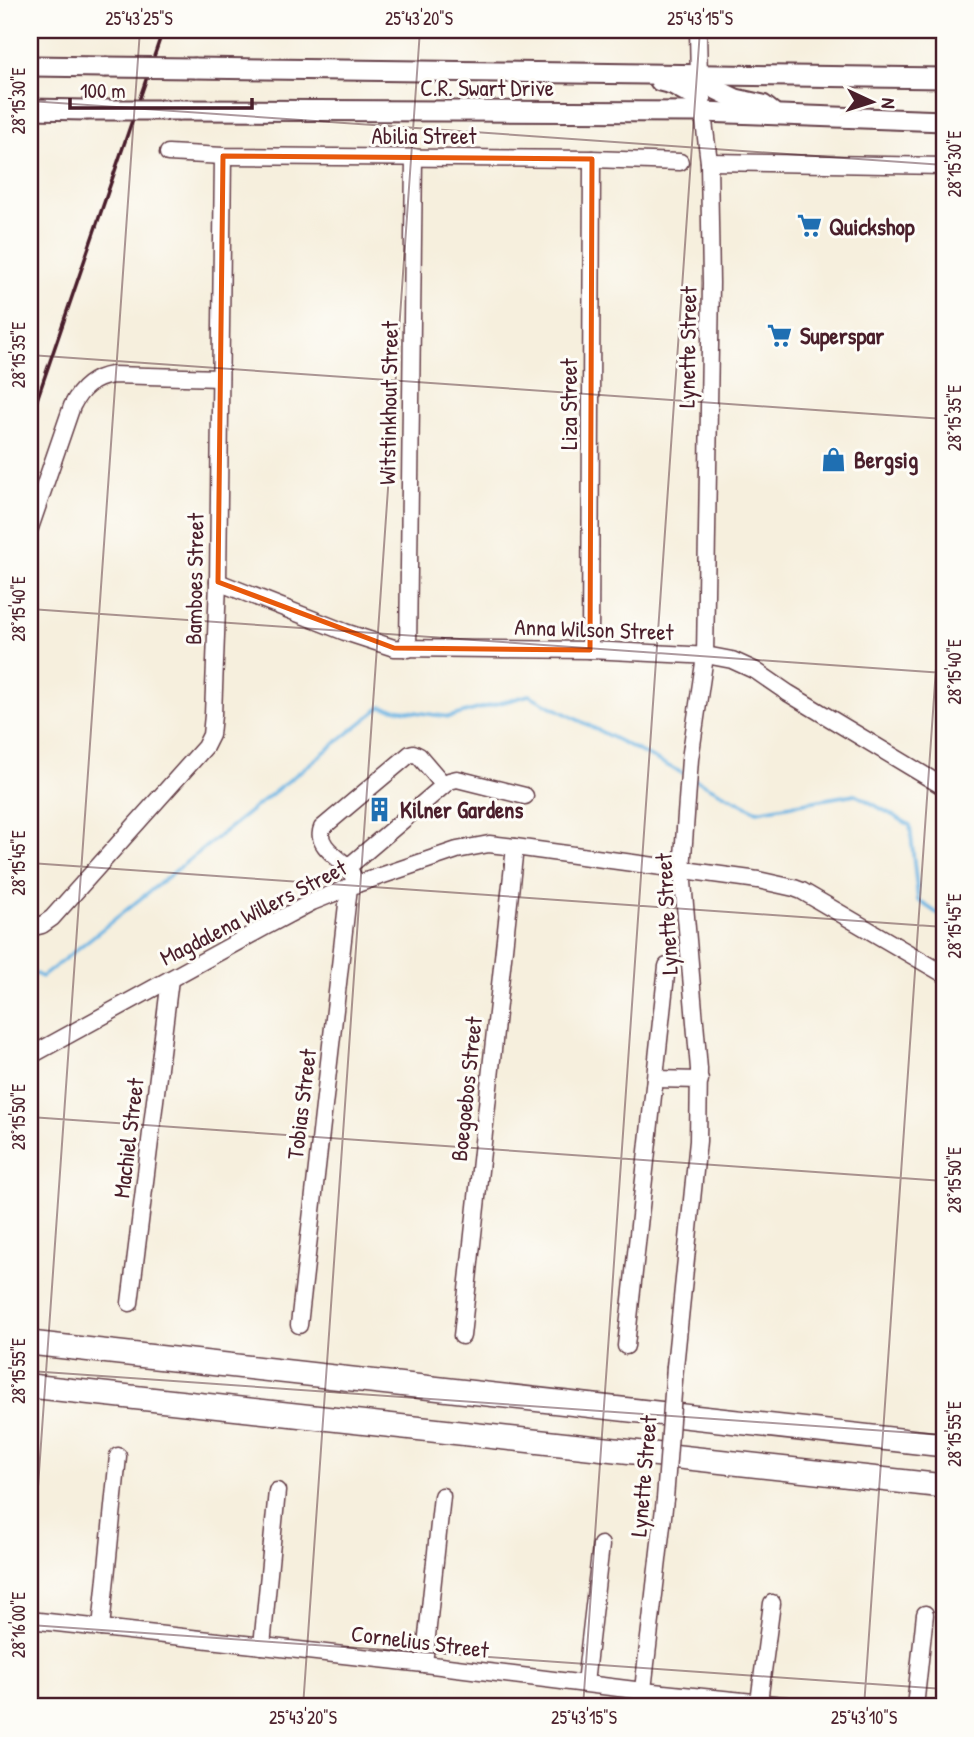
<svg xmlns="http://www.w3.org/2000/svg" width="974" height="1737" font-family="'Patrick Hand',sans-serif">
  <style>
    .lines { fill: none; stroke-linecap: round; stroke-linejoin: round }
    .stream { stroke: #6bb4e3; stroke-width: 3.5 }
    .minor-casing { stroke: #643e46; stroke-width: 19 }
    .major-casing { stroke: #643e46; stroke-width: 23 }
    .highway-casing { stroke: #643e46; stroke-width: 26 }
    .minor { stroke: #fff; stroke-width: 16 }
    .major { stroke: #fff; stroke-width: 19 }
    .highway { stroke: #fff; stroke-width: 23 }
    .rail { stroke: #4a1f2b; stroke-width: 3.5 }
    .minor-bridge-casing { stroke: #643e46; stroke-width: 19; stroke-linecap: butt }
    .major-bridge-casing { stroke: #643e46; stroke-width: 23; stroke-linecap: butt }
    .minor-bridge { stroke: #fff; stroke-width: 16 }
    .major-bridge { stroke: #fff; stroke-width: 19 }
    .marked { fill: none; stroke: #e8590c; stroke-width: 5; stroke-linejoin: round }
    .ticks { fill: none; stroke: #4a1f2b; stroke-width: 2; stroke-opacity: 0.45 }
    .labels { text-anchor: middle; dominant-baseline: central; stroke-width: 6; stroke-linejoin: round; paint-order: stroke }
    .street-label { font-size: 23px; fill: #4a1f2b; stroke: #fdfcf7 }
    .poi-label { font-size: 23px; font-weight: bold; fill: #4a1f2b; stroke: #fdfcf7; text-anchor: start }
    .neatline { fill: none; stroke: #4a1f2b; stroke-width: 2.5 }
    .ticks-label { font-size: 18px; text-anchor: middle; fill: #4a1f2b }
  </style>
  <rect width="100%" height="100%" fill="#fdfcf7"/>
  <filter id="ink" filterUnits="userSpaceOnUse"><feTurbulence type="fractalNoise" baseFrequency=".0143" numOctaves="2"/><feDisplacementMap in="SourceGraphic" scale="14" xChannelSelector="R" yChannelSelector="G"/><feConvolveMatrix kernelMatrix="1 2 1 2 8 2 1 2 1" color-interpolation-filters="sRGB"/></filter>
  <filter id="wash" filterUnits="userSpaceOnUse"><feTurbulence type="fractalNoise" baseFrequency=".00686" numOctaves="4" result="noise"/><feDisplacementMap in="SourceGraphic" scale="28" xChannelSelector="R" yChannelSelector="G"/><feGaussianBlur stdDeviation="1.57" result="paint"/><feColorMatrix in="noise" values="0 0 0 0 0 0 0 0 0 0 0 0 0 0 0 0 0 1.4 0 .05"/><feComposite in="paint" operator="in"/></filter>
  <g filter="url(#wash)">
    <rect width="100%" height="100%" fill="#f6efdd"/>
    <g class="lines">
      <!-- stream -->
      <g class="stream">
        <path d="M692,778L757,811L855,794L910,825L918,900L944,918"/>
        <path d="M30,971L42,977L381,707L449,717L529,695L682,773"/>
      </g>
    </g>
  </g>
  <g filter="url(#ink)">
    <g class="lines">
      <defs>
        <g id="minor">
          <path d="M168,153L223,156L592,159L680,162"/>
          <path d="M709,162L944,166"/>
          <path d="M30,528L72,406C81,388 93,378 112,375L220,378"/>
          <path d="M218,582L345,632L394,648L590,650L711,656L732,660L756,671L788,693L944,787"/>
          <path d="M408,649L414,157"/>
          <path d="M590,650L592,159"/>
          <path d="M348,867C337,857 315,844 322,828L410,754L413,753L419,756L443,784"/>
          <path d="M357,884L348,867L449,781L457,779L525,796"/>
          <path d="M30,928L42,925L52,918L205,747L211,735L213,715L218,582L223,156"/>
          <path d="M30,1056L263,928L312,902L357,884L457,850L489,844L515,847L758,880L794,888L802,891L944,974"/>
          <path d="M655,1079L700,1080"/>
          <path d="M130,1303L170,979"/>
          <path d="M299,1325L349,887"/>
          <path d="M462,1336L515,847"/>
          <path d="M626,1346L667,966"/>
          <path d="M675,1367L698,1141L699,1069L682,870L690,759L705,656L711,283L709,162L699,81L698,30"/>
          <path d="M30,1620L424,1664L643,1691L804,1707"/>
          <path d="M101,1628L118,1456"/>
          <path d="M262,1646L277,1491"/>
          <path d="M424,1664L442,1496"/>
          <path d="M585,1683L601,1545"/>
          <path d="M759,1702L772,1603"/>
          <path d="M641,1707L665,1499"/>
          <path d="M915,1707L925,1614"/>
        </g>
        <g id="major">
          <path d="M30,66L105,67"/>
          <path d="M195,68L944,78"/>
          <path d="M660,81L672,84L701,100"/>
          <path d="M699,81L736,99L763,105L772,112"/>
          <path d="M30,109L86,110"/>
          <path d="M179,110L702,112L944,121"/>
        </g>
        <g id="highway">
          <path d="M30,1343L944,1445"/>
          <path d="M30,1386L944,1486"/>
        </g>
      </defs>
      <!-- minor casing -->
      <use href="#minor" class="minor-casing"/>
      <!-- major casing -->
      <use href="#major" class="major-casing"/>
      <!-- highway casing -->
      <use href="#highway" class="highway-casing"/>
      <!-- minor -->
      <use href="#minor" class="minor"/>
      <!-- major -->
      <use href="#major" class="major"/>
      <!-- highway -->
      <use href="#highway" class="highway"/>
      <!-- rail -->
      <path class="rail" d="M30,420L163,30"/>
      <defs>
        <path id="minor-bridge" d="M665,1499L675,1367"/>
        <g id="major-bridge">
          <path d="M105,67L195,68"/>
          <path d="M86,110H179"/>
        </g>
      </defs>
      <!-- minor-bridge casing -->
      <use href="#minor-bridge" class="minor-bridge-casing"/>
      <!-- major-bridge casing -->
      <use href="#major-bridge" class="major-bridge-casing"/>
      <!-- minor-bridge -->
      <use href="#minor-bridge" class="minor-bridge"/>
      <!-- major-bridge -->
      <use href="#major-bridge" class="major-bridge"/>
    </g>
  </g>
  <!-- marked area -->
  <path class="marked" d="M223,156L592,159L590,650L394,648L218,582Z"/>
  <!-- ticks -->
  <path class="ticks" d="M30,101L944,165M30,355L944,419M30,609L944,673M30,863L944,927M30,1117L944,1181M30,1371L944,1435M30,1601L140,30M30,1625L944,1689M303,1707L420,30M583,1707L700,30M864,1707L944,553"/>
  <!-- icons -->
  <defs>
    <symbol id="supermarket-bare" viewBox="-9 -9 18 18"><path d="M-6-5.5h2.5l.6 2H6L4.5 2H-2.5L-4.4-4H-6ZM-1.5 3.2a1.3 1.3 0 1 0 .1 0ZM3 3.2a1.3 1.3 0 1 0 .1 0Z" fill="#1f6fb2" stroke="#fdfcf7" stroke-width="2.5" paint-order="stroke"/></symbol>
    <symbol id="shop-bare" viewBox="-9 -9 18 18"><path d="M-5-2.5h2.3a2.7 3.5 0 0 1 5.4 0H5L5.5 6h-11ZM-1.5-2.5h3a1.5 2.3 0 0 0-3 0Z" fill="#1f6fb2" stroke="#fdfcf7" stroke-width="2.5" paint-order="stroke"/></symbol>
    <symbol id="building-bare" viewBox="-9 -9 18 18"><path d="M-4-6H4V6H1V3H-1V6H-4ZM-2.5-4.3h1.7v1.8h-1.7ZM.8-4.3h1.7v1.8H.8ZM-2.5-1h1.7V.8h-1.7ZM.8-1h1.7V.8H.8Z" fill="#1f6fb2" stroke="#fdfcf7" stroke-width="2.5" paint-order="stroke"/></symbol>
  </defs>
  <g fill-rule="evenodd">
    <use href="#supermarket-bare" x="792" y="208" width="35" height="35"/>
    <use href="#supermarket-bare" x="762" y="318" width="35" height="35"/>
    <use href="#shop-bare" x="816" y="442" width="35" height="35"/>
    <use href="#building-bare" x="362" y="792" width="35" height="35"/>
  </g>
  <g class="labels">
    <!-- street labels -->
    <g class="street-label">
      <text x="487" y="87">C.R. Swart Drive</text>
      <text x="424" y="135">Abilia Street</text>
      <text transform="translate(687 347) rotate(-89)">Lynette Street</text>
      <text transform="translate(388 403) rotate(-89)">Witstinkhout Street</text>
      <text transform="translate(568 404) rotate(-90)">Liza Street</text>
      <text transform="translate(194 579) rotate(-89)">Bamboes Street</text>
      <text transform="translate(594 629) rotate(2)">Anna Wilson Street</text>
      <text transform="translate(253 912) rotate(-27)">Magdalena Willers Street</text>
      <text transform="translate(666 914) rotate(-93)">Lynette Street</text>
      <text transform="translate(466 1089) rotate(-84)">Boegoebos Street</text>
      <text transform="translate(301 1104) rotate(-83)">Tobias Street</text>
      <text transform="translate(128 1138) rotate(-83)">Machiel Street</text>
      <text transform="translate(643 1476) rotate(-85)">Lynette Street</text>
      <text transform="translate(420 1641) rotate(7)">Cornelius Street</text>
    </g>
    <!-- poi labels -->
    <g class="poi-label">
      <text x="829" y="226">Quickshop</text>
      <text x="800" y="335">Superspar</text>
      <text x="854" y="459">Bergsig</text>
      <text x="400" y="809">Kilner Gardens</text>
    </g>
  </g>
  <!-- margin -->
  <rect width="974" height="1737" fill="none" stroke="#fdfcf7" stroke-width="77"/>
  <!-- north arrow -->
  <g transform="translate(872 102) rotate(94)" stroke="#fdfcf7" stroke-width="5" paint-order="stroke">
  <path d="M0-5L12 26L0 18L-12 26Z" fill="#4a1f2b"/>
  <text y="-10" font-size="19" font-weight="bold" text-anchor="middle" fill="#4a1f2b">N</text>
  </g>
  <!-- scale -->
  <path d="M70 98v10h182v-10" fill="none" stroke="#4a1f2b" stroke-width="3.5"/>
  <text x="80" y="98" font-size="21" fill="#4a1f2b" stroke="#fdfcf7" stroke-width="5" paint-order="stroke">100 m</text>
  <rect x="38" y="38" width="898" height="1660" class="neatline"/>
  <g class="ticks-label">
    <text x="139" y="25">25°43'25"S</text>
    <text x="419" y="25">25°43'20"S</text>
    <text x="700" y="25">25°43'15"S</text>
    <text transform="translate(19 101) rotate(-90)" y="6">28°15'30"E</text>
    <text transform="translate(955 164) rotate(-90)" y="6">28°15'30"E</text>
    <text transform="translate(19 355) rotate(-90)" y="6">28°15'35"E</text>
    <text transform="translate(955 418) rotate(-90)" y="6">28°15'35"E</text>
    <text transform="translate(19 609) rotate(-90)" y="6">28°15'40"E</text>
    <text transform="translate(955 672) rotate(-90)" y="6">28°15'40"E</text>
    <text transform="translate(19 863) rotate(-90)" y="6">28°15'45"E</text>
    <text transform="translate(955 926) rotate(-90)" y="6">28°15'45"E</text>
    <text transform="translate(19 1117) rotate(-90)" y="6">28°15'50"E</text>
    <text transform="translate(955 1180) rotate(-90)" y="6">28°15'50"E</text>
    <text transform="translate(19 1371) rotate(-90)" y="6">28°15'55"E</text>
    <text transform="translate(955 1434) rotate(-90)" y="6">28°15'55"E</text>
    <text transform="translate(19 1625) rotate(-90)" y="6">28°16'00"E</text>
    <text x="303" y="1724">25°43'20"S</text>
    <text x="584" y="1724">25°43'15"S</text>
    <text x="864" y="1724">25°43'10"S</text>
  </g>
</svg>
